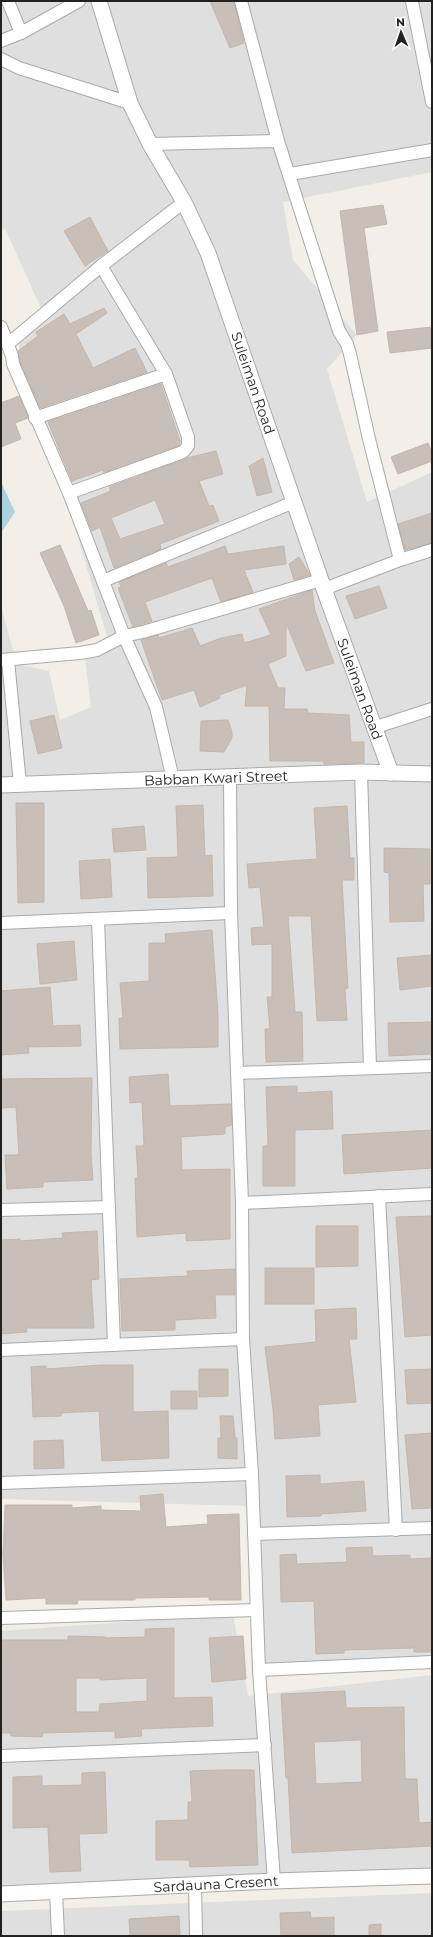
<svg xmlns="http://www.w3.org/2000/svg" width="433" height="1937" font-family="Montserrat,sans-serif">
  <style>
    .residential { fill: #e0dfdf }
    .water { fill: #aad3df }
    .building { fill: #c7bfb8; stroke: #c4b6ab; fill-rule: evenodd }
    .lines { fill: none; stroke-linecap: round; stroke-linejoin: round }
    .minor-casing { stroke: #a9a9a9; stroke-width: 14 }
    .tertiary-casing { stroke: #a9a9a9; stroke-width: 17 }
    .minor { stroke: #fff; stroke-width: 12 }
    .tertiary { stroke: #fff; stroke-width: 15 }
    .labels { text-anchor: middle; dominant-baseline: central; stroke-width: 3.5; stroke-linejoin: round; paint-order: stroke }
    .street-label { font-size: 14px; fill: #222; stroke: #fff }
  </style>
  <rect width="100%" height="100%" fill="#f2efe9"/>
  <!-- residential -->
  <g class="residential">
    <path d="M1,1H432V172L283,202L293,260L357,335L327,369L367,502L432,472V1658L257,1672L249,1506L1,1499V606L17,664L49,671L60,720L91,707L85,658L110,647L44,421L103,398L102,380L35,395L22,368L19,347L22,331L44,315L5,228L1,230Z"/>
    <path d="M233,1614L248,1696L432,1675V1874L1,1892V1631Z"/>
    <path d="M432,1893V1936H1V1911Z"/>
  </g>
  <!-- water -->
  <path class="water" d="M1,482L15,512L1,533Z"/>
  <!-- building -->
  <g class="building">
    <path d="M210,1H234L244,43L230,48Z"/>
    <path d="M383,205L387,224L364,228L378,331L357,335L340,211Z"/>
    <path d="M90,217L108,251L85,266L64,231Z"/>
    <path d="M104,308L107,313L76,334L93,368L135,348L147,372L40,408L20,362L18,351L38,336L36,332L64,314L70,324Z"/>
    <path d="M432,327V348L390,353L387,332Z"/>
    <path d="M161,384L180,441L179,446L104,473L103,470L72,481L48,422Z"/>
    <path d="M19,396L28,417V418L15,423L21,439L1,447V403Z"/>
    <path d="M428,443L432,454V461L398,474L391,457Z"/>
    <path d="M216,451L223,474L199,481L209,506L213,505L219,521L160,544L161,549L114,568L100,527L92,531L81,503L111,491L109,487L187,458ZM155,500L165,524L120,539L111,518Z"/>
    <path d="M263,458L272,492L257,496L249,466Z"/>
    <path d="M432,513V543L405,550L398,524Z"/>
    <path d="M60,545L88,611L91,610L99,635L76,643L64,606L40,553Z"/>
    <path d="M225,546L228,554L284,546L286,564L244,570L253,592L221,602L212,578L145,602L152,621L133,627L118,588L121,587L119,582L166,563L168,567Z"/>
    <path d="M299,557L310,575L294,580L289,564Z"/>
    <path d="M379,586L387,608L355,619L346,596Z"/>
    <path d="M312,590L315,611L334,663L306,671L286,623V656L268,664L278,688H285L284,709H307L308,713L349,715L351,742H364V763L324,764L323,761H270L269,706H245L247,685L219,695L220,698L200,707L194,690L162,700L141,640L158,635L159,638L192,628L200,646L221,638L242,634L244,643L271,635L259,609Z"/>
    <path d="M54,715L62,748L38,754L30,721Z"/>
    <path d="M228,720L232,732V738L224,752L200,751L201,721Z"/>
    <path d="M16,803H44V902L18,903Z"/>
    <path d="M203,805L205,856L212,855L213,896L148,898L147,858L178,857L176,806Z"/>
    <path d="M347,806L350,858H354V880H342L348,988L345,989L347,1020L317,1021L311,916H288L295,1012H302L303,1061L266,1062L265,1029H270L267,997H272V944L252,945L251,928L264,927L260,887L249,888L247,864L317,859L314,808Z"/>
    <path d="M144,826L146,850L114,852L112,829Z"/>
    <path d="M384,848L430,849V884H423L424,921L390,922L389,873L384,872Z"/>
    <path d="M110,859L112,897L81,899L79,861Z"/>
    <path d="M212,930L218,1015V1047L120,1049L119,1018H123L120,983L149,981V943H166L165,934Z"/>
    <path d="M74,941L77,980L40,984L37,944Z"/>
    <path d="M432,955V986L400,990L397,958Z"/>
    <path d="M50,987L53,1026L80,1025L81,1046L28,1047L29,1053L1,1055V991Z"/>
    <path d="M432,1022V1054L389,1056L388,1023Z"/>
    <path d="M168,1074L170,1106L231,1104L232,1125L225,1127V1134L181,1137L182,1170L230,1169V1239L186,1241V1233L137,1237L135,1178H138L136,1146H144L142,1102L130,1103L129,1077Z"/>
    <path d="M92,1078L91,1154L93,1180L43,1182V1187L7,1189L5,1155H19L16,1107L1,1108V1079Z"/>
    <path d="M297,1086V1093L332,1091L333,1129L295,1130V1186H263V1146H268L266,1087Z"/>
    <path d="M432,1130V1168L344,1174L342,1135Z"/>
    <path d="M432,1216V1335L405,1337L396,1217Z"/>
    <path d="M316,1226H358V1266L316,1267Z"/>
    <path d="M97,1231L99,1279L91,1280L94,1328H26L27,1332L1,1334V1240L20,1239V1241L63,1238L62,1233Z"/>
    <rect x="265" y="1268" width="49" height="36"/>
    <path d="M235,1269V1295H215L216,1318L175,1320V1330L122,1331L120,1279L188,1276L187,1271Z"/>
    <path d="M356,1308L357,1339H349L356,1402L318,1405L320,1436L275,1439L273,1409L265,1347L316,1342L315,1310Z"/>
    <path d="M101,1365H133V1412L168,1411L169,1458L102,1461L99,1411L61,1413V1416L33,1417L31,1367L46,1366V1369Z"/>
    <path d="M199,1369H228V1396L199,1397Z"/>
    <path d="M432,1369V1403L407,1404L405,1370Z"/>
    <rect x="171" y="1391" width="26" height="18"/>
    <path d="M220,1416H233L235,1438H237V1459L218,1458V1438H221Z"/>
    <path d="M432,1433V1508L412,1509L405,1435Z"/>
    <path d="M63,1440L64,1468L34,1469V1441Z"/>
    <path d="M320,1475V1484L364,1481L366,1511L321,1514V1516L287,1517L286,1476Z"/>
    <path d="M163,1494L166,1527L208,1524L207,1515L239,1514L241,1600H209V1597L135,1598V1600H78L77,1604H46V1598L6,1600L3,1554L5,1505H72V1508L101,1506V1510L141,1511L140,1496Z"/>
    <path d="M372,1547L373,1556L410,1555V1559L432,1558V1652H414V1648L344,1650V1653L316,1654L314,1601L281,1602L280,1555L296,1554L297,1564L347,1562L346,1548Z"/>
    <path d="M174,1628V1698L212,1697L213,1726L141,1729L142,1736L115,1738V1731L43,1733L42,1737L11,1736V1733H1V1640H68V1636L105,1637V1638L145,1637V1629ZM76,1678H100V1680L147,1678V1701L100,1704L99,1712H76Z"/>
    <path d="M243,1636L246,1679L212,1682L209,1638Z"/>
    <path d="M345,1691L346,1708L404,1707L405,1779H417L419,1823L432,1822V1846L292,1853L288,1778H286L281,1694ZM361,1740L362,1782L316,1784L314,1742Z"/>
    <path d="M219,1770H254L258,1865L190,1867L189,1860H156V1821L188,1820V1802H192L190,1771Z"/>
    <path d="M105,1772L107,1833L79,1834L81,1871L50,1872L48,1827L13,1828V1777L42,1776V1786L82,1785V1773Z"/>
    <path d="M310,1912L311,1918L334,1917V1936H281L280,1913Z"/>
    <path d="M179,1916L180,1936H130L129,1919Z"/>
    <path d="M381,1924V1936H369V1925Z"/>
  </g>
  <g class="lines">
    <defs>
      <g id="minor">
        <path d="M8,1L21,33"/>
        <path d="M241,1L278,141L339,331L347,344L350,354L369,439L400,560"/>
        <path d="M412,1L432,102"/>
        <path d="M1,41L21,33L79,1"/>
        <path d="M1,59L19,68L130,103"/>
        <path d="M150,144L278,141"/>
        <path d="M290,174L432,150"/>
        <path d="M1,327L12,356L13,364L69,493L124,636L156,707L173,779"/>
        <path d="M8,344L101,266L184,202"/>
        <path d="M35,418L166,374"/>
        <path d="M69,493L183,452L188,446V437L166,374L101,266"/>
        <path d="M103,581L294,502"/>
        <path d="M324,589L400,560L432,550"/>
        <path d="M1,660L80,653L97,650L124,636L143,632L321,580"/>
        <path d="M8,660L20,784"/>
        <path d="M373,728L432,709"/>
        <path d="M361,772L370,1068"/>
        <path d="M230,777L231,913L242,1203L243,1339L252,1474L259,1670L274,1881"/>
        <path d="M98,919L114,1345"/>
        <path d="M1,923L231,913"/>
        <path d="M237,1073L432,1066"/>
        <path d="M379,1196L396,1530"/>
        <path d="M242,1203L432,1194"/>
        <path d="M1,1210L109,1207"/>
        <path d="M1,1350L243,1339"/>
        <path d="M1,1483L252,1474"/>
        <path d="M254,1534L432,1528"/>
        <path d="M1,1618L256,1610"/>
        <path d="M259,1670L432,1662"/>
        <path d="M1,1756L265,1745"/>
        <path d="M195,1885L196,1936"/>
        <path d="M56,1891L58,1936"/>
      </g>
      <g id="tertiary">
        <path d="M99,1L130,103L150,144L184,202L208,253L324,589L391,773"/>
        <path d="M1,785L361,772L432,774"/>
        <path d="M1,1894L274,1881L432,1876"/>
      </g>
    </defs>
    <!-- minor casing -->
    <use href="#minor" class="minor-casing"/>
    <!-- tertiary casing -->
    <use href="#tertiary" class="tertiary-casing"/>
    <!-- minor -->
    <use href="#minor" class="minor"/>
    <!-- tertiary -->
    <use href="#tertiary" class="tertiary"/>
  </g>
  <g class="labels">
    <!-- street labels -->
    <g class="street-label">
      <text transform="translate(253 383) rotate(71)">Suleiman Road</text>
      <text transform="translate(360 689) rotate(70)">Suleiman Road</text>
      <text transform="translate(216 778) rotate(-2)">Babban Kwari Street</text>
      <text transform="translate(216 1884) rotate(-3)">Sardauna Cresent</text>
    </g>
  </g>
  <!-- border -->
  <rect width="433" height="1937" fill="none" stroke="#222222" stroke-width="4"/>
  <!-- north arrow -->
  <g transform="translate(401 32) rotate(358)" stroke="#ffffff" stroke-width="3" paint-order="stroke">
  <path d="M0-3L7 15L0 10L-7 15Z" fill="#222222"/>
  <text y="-6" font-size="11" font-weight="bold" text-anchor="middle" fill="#222222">N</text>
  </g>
</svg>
